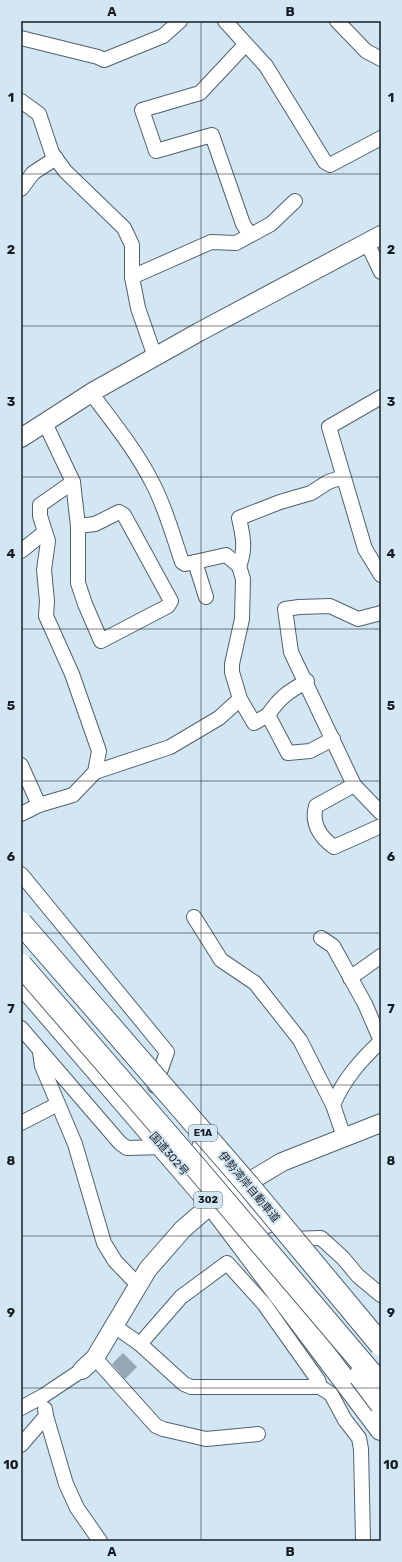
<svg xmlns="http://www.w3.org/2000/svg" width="402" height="1562" font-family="Rubik,'Noto Sans JP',sans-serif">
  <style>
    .building { fill: #95a7b3 }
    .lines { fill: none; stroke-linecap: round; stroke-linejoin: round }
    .minor-casing { stroke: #50616c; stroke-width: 16 }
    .tertiary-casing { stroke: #50616c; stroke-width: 20 }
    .trunk-casing { stroke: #50616c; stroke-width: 24 }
    .minor { stroke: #fff; stroke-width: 14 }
    .tertiary { stroke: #fff; stroke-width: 18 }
    .trunk { stroke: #fff; stroke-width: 22 }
    .motorway-bridge-casing { stroke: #50616c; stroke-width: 24; stroke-linecap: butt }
    .motorway-bridge { stroke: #fff; stroke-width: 22 }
    .grid { fill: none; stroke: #161d22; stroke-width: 1; stroke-opacity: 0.55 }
    .labels { text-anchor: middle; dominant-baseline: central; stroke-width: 4; stroke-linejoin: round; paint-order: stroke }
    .shield { fill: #d3e6f3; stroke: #4f5961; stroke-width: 1 }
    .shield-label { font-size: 10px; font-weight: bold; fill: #161d22 }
    .street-label { font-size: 11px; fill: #161d22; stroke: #d3e6f3 }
    .neatline { fill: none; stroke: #161d22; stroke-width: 1.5 }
    .grid-label { font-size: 13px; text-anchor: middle; font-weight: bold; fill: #161d22 }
  </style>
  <rect width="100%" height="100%" fill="#d3e6f3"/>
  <!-- building -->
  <path class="building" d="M123,1353L137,1367L125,1379L112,1364Z"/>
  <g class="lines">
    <defs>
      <g id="minor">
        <path d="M225,21L266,66L325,162L330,165L381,138"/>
        <path d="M337,21L366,51L381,59"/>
        <path d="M21,38L98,57L104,60L163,36L180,21"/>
        <path d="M245,45L200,93L142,110L156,151L212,135L243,224L250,235"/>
        <path d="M21,101L39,114L52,153L65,171L124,228L132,245V277L138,308L155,357"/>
        <path d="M21,189L33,173L56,158"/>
        <path d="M367,243L381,272"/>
        <path d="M132,277L211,242L236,243L271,224L295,201"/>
        <path d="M91,393C113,422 137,452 153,484C166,509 173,536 182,562L185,564L195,562L206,597"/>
        <path d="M381,397L329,427L365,549L381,575"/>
        <path d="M45,423L73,482L78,526V583L85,604L101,641L168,606L171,601L124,515L119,512L95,524L78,526"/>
        <path d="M21,551L45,532"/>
        <path d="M195,562L226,555L239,566L243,579L242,619L232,664V672L240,699"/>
        <path d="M239,566C246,549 243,536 239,518L280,502L311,493L328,482L343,477"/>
        <path d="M381,613L358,619L330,606L299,607L285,609L291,652L354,785L381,813"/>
        <path d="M268,715C280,697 288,692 307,681"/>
        <path d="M21,765L39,805"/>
        <path d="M95,772L170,747L219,718L240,699L254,723L268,715L288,753L310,751L333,739"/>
        <path d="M354,785L316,806C311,823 320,837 334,847L381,826"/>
        <path d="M21,814L39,805L73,795L95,772L99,751L72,674L46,616L47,601L44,570L48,541L40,516V505L73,482"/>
        <path d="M21,874L167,1052L155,1086"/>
        <path d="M194,917L221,960L255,983L300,1040L333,1105"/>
        <path d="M321,938L333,946L338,955L365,1004L381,1041"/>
        <path d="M350,978L381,956"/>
        <path d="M21,1028L120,1143L127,1148L163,1147"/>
        <path d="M40,1052L42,1066L75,1144L104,1243L115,1261L137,1284"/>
        <path d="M21,1123L58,1104"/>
        <path d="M344,1137L333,1105C344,1079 360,1061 380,1042"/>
        <path d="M289,1239L321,1238L343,1258L358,1276L381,1295"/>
        <path d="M114,1326L140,1344L184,1384L191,1387H320L331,1394L345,1420L359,1438L361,1449L363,1541"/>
        <path d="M140,1344L181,1297L227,1263L264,1304L318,1380L320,1387"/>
        <path d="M95,1358L156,1426L163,1429L206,1439L258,1434"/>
        <path d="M21,1408L43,1396L82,1370"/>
        <path d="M46,1416L66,1484L77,1508L100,1541"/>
        <path d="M21,1445L46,1416L45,1409"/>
      </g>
      <g id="tertiary">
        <path d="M21,438L94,391L199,332L381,235"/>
        <path d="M82,1370L95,1358L148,1269L183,1229L212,1204L282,1162L381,1123"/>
      </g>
      <g id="trunk">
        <path d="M21,982L212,1204L381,1429"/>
        <path d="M203,1148L236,1190L267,1222"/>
      </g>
    </defs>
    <!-- minor casing -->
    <use href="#minor" class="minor-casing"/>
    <!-- tertiary casing -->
    <use href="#tertiary" class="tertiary-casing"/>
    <!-- trunk casing -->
    <use href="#trunk" class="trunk-casing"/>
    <!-- minor -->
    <use href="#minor" class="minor"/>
    <!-- tertiary -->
    <use href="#tertiary" class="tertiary"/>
    <!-- trunk -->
    <use href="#trunk" class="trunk"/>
    <defs>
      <g id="motorway-bridge">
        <path d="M21,923L248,1185L381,1345"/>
        <path d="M21,965L194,1165L381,1385"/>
        <path d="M360,1376L381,1404"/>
      </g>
    </defs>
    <!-- motorway-bridge casing -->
    <use href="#motorway-bridge" class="motorway-bridge-casing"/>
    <!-- motorway-bridge -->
    <use href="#motorway-bridge" class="motorway-bridge"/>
  </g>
  <!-- grid -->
  <path class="grid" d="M201,21V1541M21,174H381M21,326H381M21,477H381M21,629H381M21,781H381M21,933H381M21,1085H381M21,1236H381M21,1388H381"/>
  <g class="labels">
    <!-- shield labels -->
    <g class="shield">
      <rect x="189" y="1125" width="28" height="16" rx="3"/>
      <rect x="194" y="1192" width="28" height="16" rx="3"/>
    </g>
    <g class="shield-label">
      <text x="203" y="1133">E1A</text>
      <text x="208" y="1200">302</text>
    </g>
    <!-- street labels -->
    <g class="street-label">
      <text transform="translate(169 1154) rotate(49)">国道302号</text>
      <text transform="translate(249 1187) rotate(50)">伊勢湾岸自動車道</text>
    </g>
  </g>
  <!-- border -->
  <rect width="402" height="1562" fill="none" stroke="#d3e6f3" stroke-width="44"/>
  <rect x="22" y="22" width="358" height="1518" class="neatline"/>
  <g class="grid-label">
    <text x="112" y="16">A</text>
    <text x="290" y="16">B</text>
    <text x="11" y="102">1</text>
    <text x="391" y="102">1</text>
    <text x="11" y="254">2</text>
    <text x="391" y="254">2</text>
    <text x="11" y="406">3</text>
    <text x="391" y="406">3</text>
    <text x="11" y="558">4</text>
    <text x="391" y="558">4</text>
    <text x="11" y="710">5</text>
    <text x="391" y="710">5</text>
    <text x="11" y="861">6</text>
    <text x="391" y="861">6</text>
    <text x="11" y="1013">7</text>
    <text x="391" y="1013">7</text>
    <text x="11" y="1165">8</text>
    <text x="391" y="1165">8</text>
    <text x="11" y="1317">9</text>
    <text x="391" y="1317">9</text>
    <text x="11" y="1469">10</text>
    <text x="391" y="1469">10</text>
    <text x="112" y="1556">A</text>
    <text x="290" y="1556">B</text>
  </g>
</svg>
